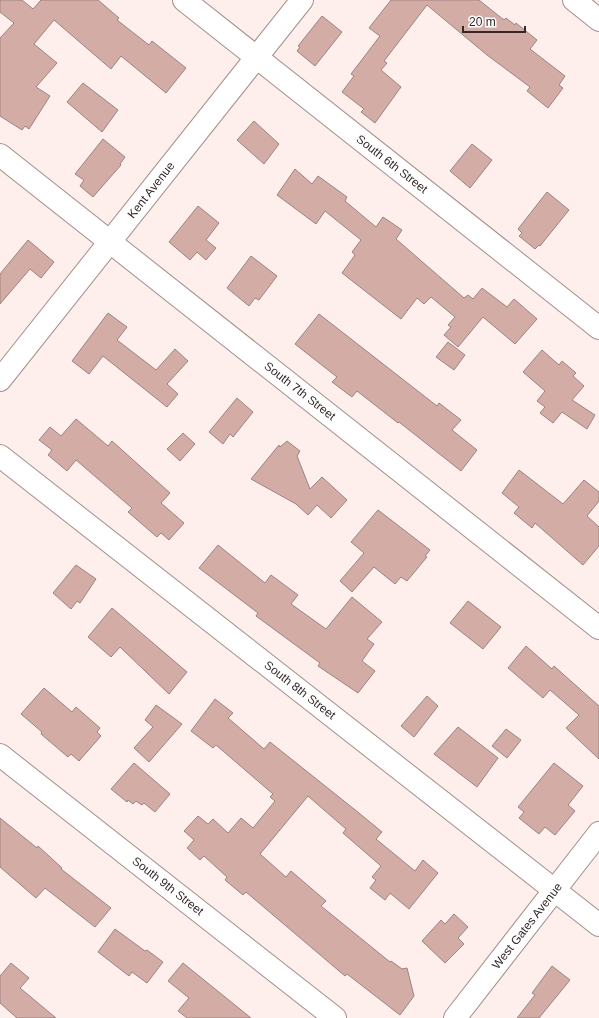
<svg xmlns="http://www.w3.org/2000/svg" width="599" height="1018" font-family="Helvetica,sans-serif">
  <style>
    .building { fill: #d4aca6; stroke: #9b8481 }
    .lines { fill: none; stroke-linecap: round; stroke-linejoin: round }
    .minor-casing { stroke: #a58e8a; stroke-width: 24 }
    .minor { stroke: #fff; stroke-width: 22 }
    .labels { text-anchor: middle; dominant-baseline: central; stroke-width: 3; stroke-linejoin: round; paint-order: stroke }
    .street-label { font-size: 12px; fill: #322927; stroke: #fff }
  </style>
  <rect width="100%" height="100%" fill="#feefec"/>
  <!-- building -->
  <g class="building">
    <path d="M0,0H22L33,9L41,0H98L119,18L117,20L149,45L152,41L186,68L166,93L121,56L111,69L54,20L34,44L57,63L36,87L50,96L29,129L25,126L22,130L0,116V38L14,23L0,12Z"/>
    <path d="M391,0H479L504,20L506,18L515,25L516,23L537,40L530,49L565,76L559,85L563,88L548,108L527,91L530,87L487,55L427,5L384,61L387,63L381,70L401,87L375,123L361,112L364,109L342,92L354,76L351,74L380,36L369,28Z"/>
    <path d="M322,16L342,32L315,66L297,51L300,47L298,46Z"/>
    <path d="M83,83L118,110L102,132L67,102Z"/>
    <path d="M254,121L279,144L264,164L237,140Z"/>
    <path d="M103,139L125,157L120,164L121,165L93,197L80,186L84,180L75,174Z"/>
    <path d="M472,144L492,160L470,188L450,171Z"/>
    <path d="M295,169L312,184L318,176L347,197L345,201L376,227L383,217L402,230L396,239L464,298L468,295L473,299L482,288L507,307L514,299L537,319L515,344L483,317L458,347L444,335L451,327L448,325L455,317L431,297L424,304L417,298L401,319L342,273L355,255L352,252L361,240L325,211L316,224L277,195Z"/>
    <path d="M547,192L569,210L540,246L539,245L535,249L519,236L522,233L518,229Z"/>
    <path d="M198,206L219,223L206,240L216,248L206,260L197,252L190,260L169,242Z"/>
    <path d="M28,240L54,262L41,278L30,269L0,304V274Z"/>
    <path d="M251,256L277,276L259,300L255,298L249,306L227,288Z"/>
    <path d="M108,313L127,327L117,340L156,370L175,349L188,361L167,384L178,394L167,407L103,356L89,374L72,361Z"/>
    <path d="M319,314L437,406L439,403L461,420L452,430L477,450L461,471L399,422L398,423L357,391L352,397L332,382L337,377L295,344Z"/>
    <path d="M448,342L465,355L454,370L436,357Z"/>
    <path d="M542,350L559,365L562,361L576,373L573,376L584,386L572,400L595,415L587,429L562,412L553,423L540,413L545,407L537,401L545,391L523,372Z"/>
    <path d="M237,398L253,412L233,437L230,434L223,444L209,432Z"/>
    <path d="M76,419L108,446L112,441L170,493L161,503L184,523L169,540L161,533L157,537L128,512L132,508L76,460L67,471L48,455L52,450L39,440L50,427L61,436Z"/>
    <path d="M183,433L195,444L180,461L167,449Z"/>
    <path d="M287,441L300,451L297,456L310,489L322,477L347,500L331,518L317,505L308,515L296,504L251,479L279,445L280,447Z"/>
    <path d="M519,470L563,504L584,480L599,492V501L587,516L599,527V546L583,565L535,523L532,528L514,513L519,507L502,493Z"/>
    <path d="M378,510L430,550L425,556L427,557L407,581L401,577L395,584L374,567L352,592L340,581L364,553L351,542Z"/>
    <path d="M218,545L265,583L271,575L298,595L291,604L326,629L352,597L382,622L367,639L374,644L362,661L375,671L358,693L318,666L320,663L256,616L258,613L199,568Z"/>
    <path d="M76,565L96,579L80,603L77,601L71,609L53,593Z"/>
    <path d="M468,601L501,627L483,649L450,623Z"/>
    <path d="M112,608L187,672L169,694L120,647L111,657L88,637Z"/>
    <path d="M526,646L552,669L554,666L599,706V759L566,728L579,715L550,690L543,698L508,668Z"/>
    <path d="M44,688L72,712L76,707L100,728L97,732L101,736L79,761L71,754L68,757L41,734L42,732L21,714Z"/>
    <path d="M427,696L438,706L414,737L401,726Z"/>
    <path d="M215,699L233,713L228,718L264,749L270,742L359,813L382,832L376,839L415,871L423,860L438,873L409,909L390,893L385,900L370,888L376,880L372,877L381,866L343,833L346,829L308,796L260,854L286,877L291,871L326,901L321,906L390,962L391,961L402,969L407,968L414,996L400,1015L347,974L345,976L246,892L243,895L225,880L227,877L204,856L200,860L187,848L194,840L184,831L198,816L208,824L213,819L228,833L241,818L253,828L275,801L270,797L273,794L216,745L213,748L191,731Z"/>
    <path d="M156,705L182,724L149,762L134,748L153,727L145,720Z"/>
    <path d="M458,727L498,758L477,787L434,754Z"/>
    <path d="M506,729L521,740L507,758L492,746Z"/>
    <path d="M134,763L170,794L155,812L144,803L142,805L136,801L133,804L128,800L127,802L111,789Z"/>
    <path d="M554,763L583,786L568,805L575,811L555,835L545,827L539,834L519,818L524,812L518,807Z"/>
    <path d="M0,818L37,848L38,846L62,868L61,869L111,908L95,927L45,888L36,898L0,867Z"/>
    <path d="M454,914L468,927L458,938L464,944L445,963L422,941L441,920L445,924Z"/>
    <path d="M115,929L145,951L147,950L163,962L147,983L132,972L129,976L98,952Z"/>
    <path d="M11,963L29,978L20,988L56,1018H17L0,1003V976Z"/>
    <path d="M183,963L251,1018H187L178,1011L189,998L168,981Z"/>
    <path d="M552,966L570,980L539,1018H517L535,995L532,993Z"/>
  </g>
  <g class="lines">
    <defs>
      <g id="minor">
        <path d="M184,0L599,328"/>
        <path d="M574,0L599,20"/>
        <path d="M0,155L599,628"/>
        <path d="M0,380L302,0"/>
        <path d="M0,456L599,925"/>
        <path d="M0,755L335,1018"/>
        <path d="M455,1018L599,833"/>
      </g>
    </defs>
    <!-- minor casing -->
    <use href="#minor" class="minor-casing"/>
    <!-- minor -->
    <use href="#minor" class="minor"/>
  </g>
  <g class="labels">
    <!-- street labels -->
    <g class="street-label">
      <text transform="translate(392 164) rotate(38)">South 6th Street</text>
      <text transform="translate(151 190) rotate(-52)">Kent Avenue</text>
      <text transform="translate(300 391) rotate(38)">South 7th Street</text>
      <text transform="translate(300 690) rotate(38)">South 8th Street</text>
      <text transform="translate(168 886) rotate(38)">South 9th Street</text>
      <text transform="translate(527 926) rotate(-52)">West Gates Avenue</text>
    </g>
  </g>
  <!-- scale -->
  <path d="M463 26v6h62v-6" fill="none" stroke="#322927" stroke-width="2"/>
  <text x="469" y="26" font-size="12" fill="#322927" stroke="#ffffff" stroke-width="3" paint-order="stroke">20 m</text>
</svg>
